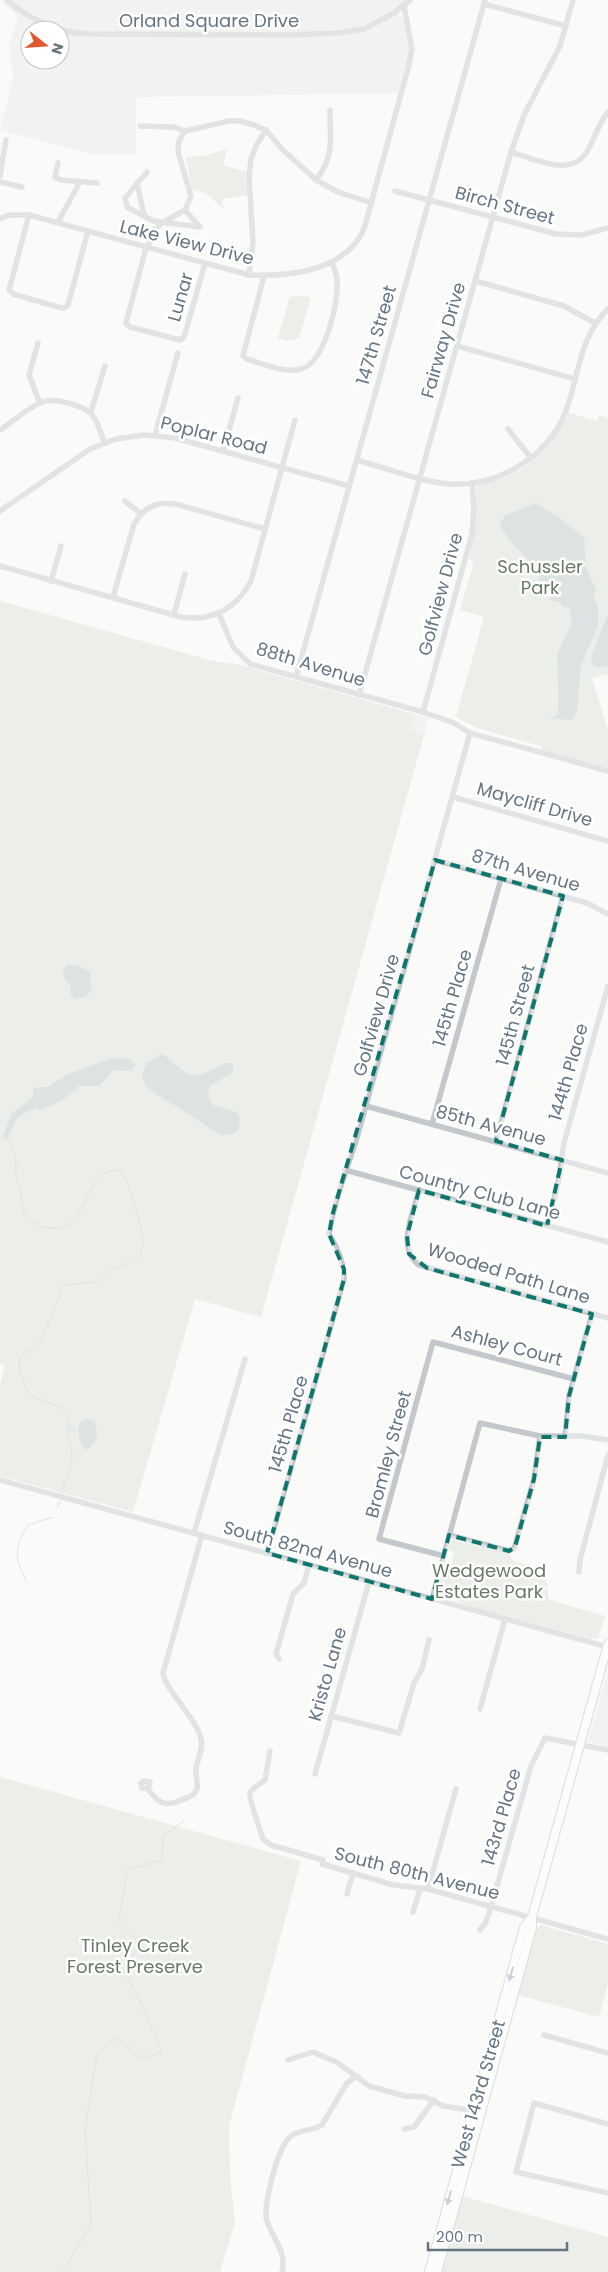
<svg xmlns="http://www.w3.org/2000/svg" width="608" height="2272" font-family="Poppins,sans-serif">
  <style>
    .built { fill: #e8e9e9; fill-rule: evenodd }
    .green { fill: #dadfd7 }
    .water { fill: #bbc7cb }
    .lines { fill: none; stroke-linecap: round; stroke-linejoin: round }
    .stream { stroke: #bbc7cb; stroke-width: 1 }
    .secondary-casing { stroke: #b3babf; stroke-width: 10 }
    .minor { stroke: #c3c8cc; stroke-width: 5.5 }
    .secondary { stroke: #fff; stroke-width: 8 }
    .oneway { fill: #939fa8 }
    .marked { fill: none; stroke: #0f766e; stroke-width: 4; stroke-dasharray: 10 6; stroke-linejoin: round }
    .labels { text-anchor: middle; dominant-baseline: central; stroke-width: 5; stroke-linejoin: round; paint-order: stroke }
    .street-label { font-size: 18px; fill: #657683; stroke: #fff }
    .park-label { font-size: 18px; fill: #687a64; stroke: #fff }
  </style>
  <rect width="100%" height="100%" fill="#fafaf8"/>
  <!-- built -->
  <g class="built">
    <path d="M0,0H415L398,14L404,18L410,44L409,57L399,93L136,97V154H92L0,130L13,78L9,45L18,17ZM30,30H60V60H30Z"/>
    <path d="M414,714L429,718L424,735L409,731Z"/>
    <path d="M608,1670V1747L588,1741Z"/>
  </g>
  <!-- green -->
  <g class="green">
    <path d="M227,149L223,165L246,172L247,195L222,199L224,209L205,193L192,189L186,157L204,156Z"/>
    <path d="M301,296L311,297L299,338L286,341L278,338L290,297Z"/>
    <path d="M569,413L597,421L599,415L608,418V674L592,678L608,731V768L541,750V746L477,728L456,717L484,617L460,610L474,561L469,559L476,525V486C486,480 501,479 512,474C538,461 556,438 569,413Z"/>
    <path d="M0,601L213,661L240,665L414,714L409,731L424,735L261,1317L195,1299L133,1512L0,1476V1385L5,1366L0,1364Z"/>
    <path d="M452,1540L510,1554L513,1561L544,1569L549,1600L605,1616L598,1638L591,1639L465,1605L439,1592L438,1588L444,1569L449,1570L454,1552L449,1550Z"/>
    <path d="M0,1777L301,1861L229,2126L230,2177L235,2222L220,2272H0Z"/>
    <path d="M541,1925L608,1944V1983L599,2017L518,1995L535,1930Z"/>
    <path d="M462,2196L608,2237V2272H441Z"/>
  </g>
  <!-- water -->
  <g class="water">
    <path d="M536,503L560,518L584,538L586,567L596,590L594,598L598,607V626L581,665L577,710L572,720L555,719L549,721L558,714C559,695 558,678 557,659C556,655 569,628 572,625L570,608L563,607L559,602L550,600V593L540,585L537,568L509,540L500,526L504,516Z"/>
    <path d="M608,614V666L597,667L593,665L591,657Z"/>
    <path d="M68,965L79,966L90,972L91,990L86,997L75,999L71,995L70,985L63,976L64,969Z"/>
    <path d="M161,1054C174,1059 182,1077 199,1075C210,1074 222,1059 233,1064V1072L210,1086L208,1095L213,1105C225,1111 247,1107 238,1130L230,1135H221L146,1087L142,1076L146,1064Z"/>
    <path d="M112,1058L129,1059L136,1064L132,1071L114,1070L99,1086H79C63,1101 59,1103 39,1110L36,1108C11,1118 18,1119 7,1140L3,1136L12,1113L33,1097V1088L48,1087L68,1074Z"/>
    <path d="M87,1419L94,1422C100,1433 97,1444 86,1450C79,1446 77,1430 80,1422Z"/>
  </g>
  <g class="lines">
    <!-- stream -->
    <g class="stream">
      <path d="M8,1139C18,1151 15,1161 16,1176C17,1182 20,1188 21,1194C24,1212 21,1216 39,1225C46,1229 55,1229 62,1227C88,1219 88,1167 119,1170L128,1183L141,1228L143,1243L141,1254L135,1260L114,1268L97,1282L64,1285L41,1341C35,1349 26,1349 21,1357C18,1364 19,1368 21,1375C24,1382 26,1391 32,1395C43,1403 63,1402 69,1420C70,1424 68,1428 68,1431C69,1443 74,1453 71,1465C68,1476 63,1482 62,1494"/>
      <path d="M69,1431H80"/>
      <path d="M57,1509L60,1501"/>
      <path d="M26,1581C14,1555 14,1549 28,1525L53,1517"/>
      <path d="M61,2272L70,2260L91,2223L85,2131L97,2053L117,2037L141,2059L162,2052L140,2001L124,1971L141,1942L119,1921L127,1870L162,1860L163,1836L184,1821"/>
    </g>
    <defs>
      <g id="secondary">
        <path d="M429,2272L524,1927L532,1917"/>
        <path d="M437,2272L532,1928V1917L608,1644"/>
      </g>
    </defs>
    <!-- secondary casing -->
    <use href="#secondary" class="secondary-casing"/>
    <!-- minor -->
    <g class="minor">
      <path d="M7,0C29,20 59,33 89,34L291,35L338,33L364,29L394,13L410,0"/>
      <path d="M484,4L566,26"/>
      <path d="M140,126L173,127L185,131"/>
      <path d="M511,152C535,159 572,179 588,150C595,137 599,123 608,112"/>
      <path d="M58,163L55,177L61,180L97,183"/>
      <path d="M147,172L125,198L127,207L153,221L200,227"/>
      <path d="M0,176L6,140"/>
      <path d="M316,180C335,156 330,139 330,110"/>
      <path d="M0,182L22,187"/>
      <path d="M137,183L144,215"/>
      <path d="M395,191L556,234L582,235L608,228"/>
      <path d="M185,210L200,227"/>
      <path d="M29,215L9,290L13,294L58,307L64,308L68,305L88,231"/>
      <path d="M0,219L9,215H29L249,275C290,277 345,271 364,229L409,65L412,49L404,6"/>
      <path d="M58,222L80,182"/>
      <path d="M146,248L126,323L130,327L180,340L184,337L205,264"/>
      <path d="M147,248L155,229L162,223L185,210L191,196L178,152L179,141L185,131L229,121H240L251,124L266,130L282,149L316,180L338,192L372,203"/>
      <path d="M249,275L253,242L249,177L251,159L257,144L266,130"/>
      <path d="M264,276L243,356L247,359C264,364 287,375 304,368C325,359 339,302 337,281C337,274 334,268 332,262"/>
      <path d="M476,281L564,306L595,323"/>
      <path d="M38,343L29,375L40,403"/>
      <path d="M457,346L575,379"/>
      <path d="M91,412L105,366"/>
      <path d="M508,429L531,458"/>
      <path d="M0,430C13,422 27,408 42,402C51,399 59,401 68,403C95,410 96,418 104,442"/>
      <path d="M155,435L178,353"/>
      <path d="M223,451L238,398"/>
      <path d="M357,460C386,468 418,481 449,484C502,487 554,453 569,402C579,369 582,334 608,309"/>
      <path d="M125,501L140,513"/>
      <path d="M0,511L90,449L116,439L144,435L175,438L349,486"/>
      <path d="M0,566L181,617C212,622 237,608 251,581L295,420"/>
      <path d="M51,581L61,546"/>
      <path d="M113,597L134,524C143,508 156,501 175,504L265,529"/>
      <path d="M174,614L185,574"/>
      <path d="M219,614L233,647L250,664L423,712L454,723L470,733L608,771"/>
      <path d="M296,677L485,0"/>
      <path d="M359,695L511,152L524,115L560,46L573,0"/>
      <path d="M423,712L472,534L474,509L472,483"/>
      <path d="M453,797L608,841"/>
      <path d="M435,860L587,903L608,914"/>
      <path d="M366,1106L608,1173"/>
      <path d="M432,1124L501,879"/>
      <path d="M496,1141L563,896"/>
      <path d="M345,1170L608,1242"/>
      <path d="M419,1190C413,1214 396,1247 419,1265L608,1318"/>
      <path d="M547,1226L558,1184L564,1143L608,986"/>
      <path d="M565,1437L569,1396L592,1314"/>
      <path d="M0,1480L608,1647"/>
      <path d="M194,1533L245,1359"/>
      <path d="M449,1535L509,1551L514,1549L534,1479L540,1436"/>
      <path d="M267,1553L344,1279C344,1263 338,1248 329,1234C334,1202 346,1172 356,1141L470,733"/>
      <path d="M444,1556L379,1539L433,1342L574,1379"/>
      <path d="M579,1572L580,1560L608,1455"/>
      <path d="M432,1599L480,1423L540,1436H582L608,1440"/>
      <path d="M279,1659L276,1654L293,1594L304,1583L309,1565"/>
      <path d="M480,1709L505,1619"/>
      <path d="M331,1716L399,1733L414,1683L422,1669L429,1640"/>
      <path d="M270,1751L265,1780C260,1784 252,1788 250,1793C248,1797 261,1832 263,1839L271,1845L323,1860L322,1864L393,1885L428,1889L608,1939"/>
      <path d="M315,1774L369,1582"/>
      <path d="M148,1789L142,1788L141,1783L144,1781L150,1782L148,1789C163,1811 172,1804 193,1795C201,1788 195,1779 196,1769C197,1759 204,1750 201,1739C197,1719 164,1688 163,1673L202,1535"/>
      <path d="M428,1889L456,1789"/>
      <path d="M347,1894L353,1873"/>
      <path d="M413,1912L420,1889"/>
      <path d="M480,1930L486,1922L491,1907L531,1766L545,1738L608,1750"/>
      <path d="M544,2035L608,2053"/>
      <path d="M288,2060L313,2052L338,2063L369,2086L405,2096L425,2097L443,2106L477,2111"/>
      <path d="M608,2124L534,2103L516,2172L608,2193"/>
      <path d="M404,2129L414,2127L434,2100"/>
      <path d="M282,2272C287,2251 273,2240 267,2221C262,2208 278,2146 290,2137C299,2129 313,2131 322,2125L347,2083L357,2076"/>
    </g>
    <!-- secondary -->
    <use href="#secondary" class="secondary"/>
  </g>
  <!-- one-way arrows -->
  <defs><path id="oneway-solid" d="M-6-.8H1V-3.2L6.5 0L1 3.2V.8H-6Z" transform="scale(1.25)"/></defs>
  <g class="oneway">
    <use href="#oneway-solid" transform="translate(511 1974) rotate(106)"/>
    <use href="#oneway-solid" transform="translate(449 2198) rotate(106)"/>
  </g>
  <!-- marked area -->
  <path d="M0 0H608V2272H0ZM435,860L563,896L496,1141L562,1160L547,1226L419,1190L407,1236L409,1254L427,1268L592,1314L569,1396L565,1437H540L534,1479L515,1547L509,1551L449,1535L432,1599L267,1553L344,1279V1269L329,1234L333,1213Z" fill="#fafaf8" fill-opacity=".55" fill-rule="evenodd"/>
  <path class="marked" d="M435,860L563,896L496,1141L562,1160L547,1226L419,1190L407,1236L409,1254L427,1268L592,1314L569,1396L565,1437H540L534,1479L515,1547L509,1551L449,1535L432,1599L267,1553L344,1279V1269L329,1234L333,1213Z"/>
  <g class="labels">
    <!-- street labels -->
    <g class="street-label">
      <text x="209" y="20">Orland Square Drive</text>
      <text transform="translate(505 205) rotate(15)">Birch Street</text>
      <text transform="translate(187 242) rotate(14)">Lake View Drive</text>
      <text transform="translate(180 297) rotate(-74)">Lunar</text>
      <text transform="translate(376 335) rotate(-74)">147th Street</text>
      <text transform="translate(443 340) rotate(-74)">Fairway Drive</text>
      <text transform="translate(214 435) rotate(14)">Poplar Road</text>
      <text transform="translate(440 594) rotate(-75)">Golfview Drive</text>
      <text transform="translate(311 664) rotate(17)">88th Avenue</text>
      <text transform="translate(535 804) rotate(16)">Maycliff Drive</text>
      <text transform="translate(526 870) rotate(16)">87th Avenue</text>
      <text transform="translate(452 998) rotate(-74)">145th Place</text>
      <text transform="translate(376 1015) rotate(-74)">Golfview Drive</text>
      <text transform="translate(515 1015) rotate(-75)">145th Street</text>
      <text transform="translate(568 1072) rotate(-74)">144th Place</text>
      <text transform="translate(491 1125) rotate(15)">85th Avenue</text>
      <text transform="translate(480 1192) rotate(15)">Country Club Lane</text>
      <text transform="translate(509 1273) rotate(17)">Wooded Path Lane</text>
      <text transform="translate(507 1345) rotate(15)">Ashley Court</text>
      <text transform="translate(288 1424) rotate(-74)">145th Place</text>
      <text transform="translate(388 1454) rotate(-75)">Bromley Street</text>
      <text transform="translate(308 1549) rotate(15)">South 82nd Avenue</text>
      <text transform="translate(327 1674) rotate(-74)">Kristo Lane</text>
      <text transform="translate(501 1817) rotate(-74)">143rd Place</text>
      <text transform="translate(417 1873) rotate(14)">South 80th Avenue</text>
      <text transform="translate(478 2094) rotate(-74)">West 143rd Street</text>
    </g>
    <!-- park labels -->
    <g class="park-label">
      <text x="540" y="566">Schussler<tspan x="540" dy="21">Park</tspan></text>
      <text x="489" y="1570">Wedgewood<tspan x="489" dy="21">Estates Park</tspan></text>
      <text x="135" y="1945">Tinley Creek<tspan x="135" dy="21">Forest Preserve</tspan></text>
    </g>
  </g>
  <!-- north arrow -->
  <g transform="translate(45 45) rotate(107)"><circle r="24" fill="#ffffff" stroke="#c1c8cd"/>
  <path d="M0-4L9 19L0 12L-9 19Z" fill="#e4572e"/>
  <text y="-8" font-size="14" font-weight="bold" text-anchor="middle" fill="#657683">N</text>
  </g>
  <!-- scale -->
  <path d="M428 2242v8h139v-8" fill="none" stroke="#657683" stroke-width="2.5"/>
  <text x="436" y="2242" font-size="15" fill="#657683" stroke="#ffffff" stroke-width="4" paint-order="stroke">200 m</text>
</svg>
